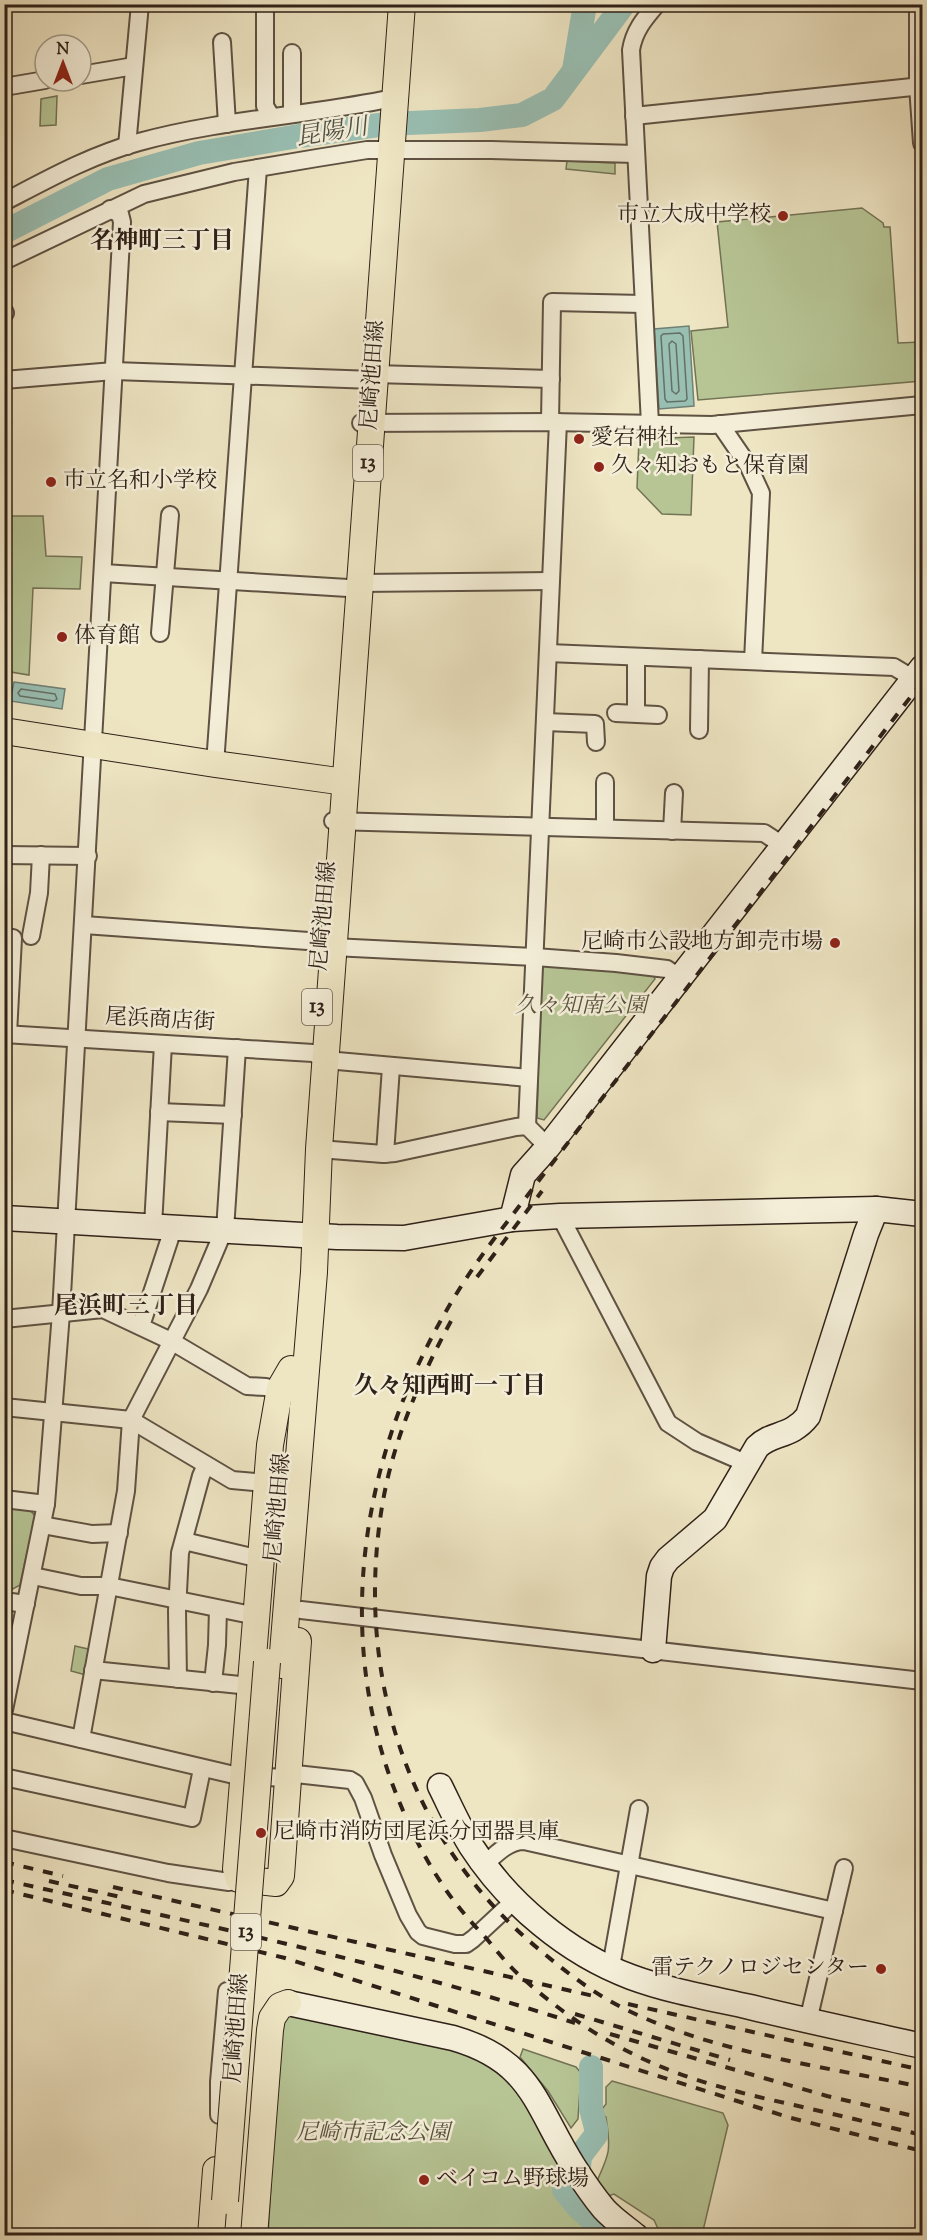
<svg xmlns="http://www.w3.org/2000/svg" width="927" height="2240" font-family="'Sorts Mill Goudy','Noto Serif JP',serif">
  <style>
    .green { fill: #b7c595; stroke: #737356; stroke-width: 1.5 }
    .water { fill: #99bfb3; stroke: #6f8075; stroke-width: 1.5 }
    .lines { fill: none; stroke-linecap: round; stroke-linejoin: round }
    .shore { stroke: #647066; stroke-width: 1.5 }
    .river { stroke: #99bfb3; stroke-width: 24 }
    .street-casing { stroke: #5f5243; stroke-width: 20 }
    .secondary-casing { stroke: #2f2118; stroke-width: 27 }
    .primary-casing { stroke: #2f2118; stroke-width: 28 }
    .street { stroke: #f4eed8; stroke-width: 16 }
    .secondary { stroke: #f4eed8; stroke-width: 24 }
    .primary { stroke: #eee5c3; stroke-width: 26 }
    .rail { stroke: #2f2118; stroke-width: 4; stroke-dasharray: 10 10; stroke-linecap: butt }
    .primary-bridge-casing { stroke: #2f2118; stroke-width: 28; stroke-linecap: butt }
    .primary-bridge { stroke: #eee5c3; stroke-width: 26 }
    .poi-dot { fill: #8f2418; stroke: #f4eed8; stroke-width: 2 }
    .labels { text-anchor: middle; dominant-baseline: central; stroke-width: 5; stroke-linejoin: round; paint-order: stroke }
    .shield { fill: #f4eed8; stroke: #6a5e52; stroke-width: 1.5 }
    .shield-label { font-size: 21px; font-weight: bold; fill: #2f2118 }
    .poi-label { font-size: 22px; fill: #2f2118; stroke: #f4eed8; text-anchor: start }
    .street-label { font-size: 22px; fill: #2f2118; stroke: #f4eed8 }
    .park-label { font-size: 22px; font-style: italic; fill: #58523e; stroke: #f4eed8 }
    .water-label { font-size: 24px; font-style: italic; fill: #4f5046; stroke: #f4eed8 }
    .neighbourhood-label { font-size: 24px; font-weight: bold; fill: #2f2118; stroke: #f4eed8 }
  </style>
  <rect width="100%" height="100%" fill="#eee5c3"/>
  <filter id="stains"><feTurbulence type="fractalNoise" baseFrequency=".00333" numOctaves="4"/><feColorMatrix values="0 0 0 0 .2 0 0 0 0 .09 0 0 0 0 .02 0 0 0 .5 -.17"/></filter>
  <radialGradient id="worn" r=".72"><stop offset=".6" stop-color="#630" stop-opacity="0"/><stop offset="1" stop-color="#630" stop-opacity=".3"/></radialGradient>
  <!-- green -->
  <g class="green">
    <path d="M57,96L56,125L40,126L41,99Z"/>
    <path d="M567,161L615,163V174L566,169Z"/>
    <path d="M862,208L883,223L884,227H890L898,343L922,342V381L698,400L691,331L728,327L717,222Z"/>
    <path d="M694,437L691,515L662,514L637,488L639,439Z"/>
    <path d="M5,516H43L46,556L82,557L80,589L33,588L29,675L5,671Z"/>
    <path d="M545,963L651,970L655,979L544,1120L537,1118L541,968Z"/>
    <path d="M5,1508L30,1510L35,1516L20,1585L11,1590L5,1589Z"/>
    <path d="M75,1646L88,1649L89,1653L86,1675L71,1671Z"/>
    <path d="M294,2011L470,2053L496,2069L511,2082L522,2097L573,2191L590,2211L619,2236H268L280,2025Z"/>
    <path d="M523,2049L576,2067L581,2073L578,2119L571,2128L548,2091L520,2057Z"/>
    <path d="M612,2081L723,2113L728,2125L702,2235H654L659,2231L654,2220L614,2194L608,2196L596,2183C610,2153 611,2150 606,2117L602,2115V2109L606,2104V2087Z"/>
  </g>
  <!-- water -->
  <g class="water">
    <path d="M689,326L694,406L659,409L654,329Z"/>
    <path d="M14,682L65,689L62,709L10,701Z"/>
  </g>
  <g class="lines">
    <!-- shore -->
    <g class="shore">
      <path d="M680,333L683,336L687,399L685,401L667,402L665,399L661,336L663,334Z"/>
      <path d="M672,341L676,344L679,391L676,394L672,391L669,344Z"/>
      <path d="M21,689L55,694L57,699L54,701L20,696L18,693Z"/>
    </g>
    <!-- river -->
    <g class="river">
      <path d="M574,70L585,4"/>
      <path d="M4,232L108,179L199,153L299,136L386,124L480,120L522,115L553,99L624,4"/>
      <path d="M591,2067V2109L596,2128V2135L580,2156L579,2167L564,2190L578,2207L610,2236"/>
    </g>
    <defs>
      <g id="street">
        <path d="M265,4V106L271,116"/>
        <path d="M918,4V86L922,143"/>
        <path d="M222,42L227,124"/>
        <path d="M292,53V113"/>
        <path d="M81,75L134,66"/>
        <path d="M4,87L45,80"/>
        <path d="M634,116L922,86"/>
        <path d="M127,146L140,4"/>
        <path d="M4,202C48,179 91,155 139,142C219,120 302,116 383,100L395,101"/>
        <path d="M4,261L144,194L234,172L317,158L367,150H491L635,154"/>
        <path d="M4,311L5,313"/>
        <path d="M374,374L551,379"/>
        <path d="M4,380L114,371L374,380"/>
        <path d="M550,422L552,302L643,304"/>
        <path d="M361,423L550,422L712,425L922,405"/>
        <path d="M650,424L631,50C634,31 644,19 657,4"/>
        <path d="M720,424L748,465L761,493L753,661"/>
        <path d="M103,573L348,588"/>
        <path d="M359,583L550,581"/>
        <path d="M160,633L170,515"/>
        <path d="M548,653L894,667L914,679"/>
        <path d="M636,658V713"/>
        <path d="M616,713L658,715"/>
        <path d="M545,722L595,724L596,742"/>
        <path d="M699,730L700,659"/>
        <path d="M215,764L258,168"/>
        <path d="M333,821L764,833L784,846"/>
        <path d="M605,828V782"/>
        <path d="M672,831L674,793"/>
        <path d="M4,855L88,856"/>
        <path d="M84,925L322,942"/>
        <path d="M31,936L39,893L41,855"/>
        <path d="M333,947L535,957L616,963L667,969L680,978"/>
        <path d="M4,1034L313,1053L326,1060L529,1078"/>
        <path d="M8,1034L13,938"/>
        <path d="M159,1112L233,1115"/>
        <path d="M527,1126L558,422"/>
        <path d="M319,1149L383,1154L395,1153L516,1127L527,1126L548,1147"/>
        <path d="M385,1154L391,1067"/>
        <path d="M560,1216L668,1423L697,1442L748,1464"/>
        <path d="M153,1226L163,1044"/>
        <path d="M225,1230L237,1048"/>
        <path d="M4,1319L103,1309L171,1341L247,1386L266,1387L279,1392"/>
        <path d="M141,1326L170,1238V1227"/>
        <path d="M4,1407L131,1420L232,1480L266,1483"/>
        <path d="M4,1499L46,1504"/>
        <path d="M42,1525L92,1534L119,1533"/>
        <path d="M184,1541L260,1559"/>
        <path d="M33,1576L81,1586H109L256,1616"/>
        <path d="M4,1601L26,1604"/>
        <path d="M301,1610L922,1681"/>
        <path d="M93,1670L250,1686"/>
        <path d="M178,1679L177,1611L180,1553L201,1476L206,1465"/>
        <path d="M213,1683L217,1645L218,1609"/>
        <path d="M4,1710L46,1504L61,1313L122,222L120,214L110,209"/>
        <path d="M4,1721L234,1775L285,1778L296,1774L350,1780L355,1783L363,1798L383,1855L408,1915L418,1932L423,1936L455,1944H466L473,1939L516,1899"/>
        <path d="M81,1739L126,1491L131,1420L199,1289L224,1230"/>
        <path d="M4,1777L192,1818L202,1769"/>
        <path d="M4,1838L168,1873L229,1882L239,1879"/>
        <path d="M484,1865C496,1854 508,1841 524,1841L834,1911"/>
        <path d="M611,1967L639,1809"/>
        <path d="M808,2021L844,1868"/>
        <path d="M219,2115V2082L227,1991"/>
      </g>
      <g id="secondary">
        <path d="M4,1218L337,1237L404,1238L512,1219L560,1216L876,1209L922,1214"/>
        <path d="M512,1219L523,1175L548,1147L922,668"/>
        <path d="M653,1650L659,1576L662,1567L668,1559L715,1519L757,1447C772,1432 791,1438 808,1416L866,1234L876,1209"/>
        <path d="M440,1786C450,1806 459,1827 471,1846C508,1903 567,1953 631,1977C669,1991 710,1998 750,2007C807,2021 865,2033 922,2046"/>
        <path d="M288,2003L453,2038C533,2061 535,2106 574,2167C583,2181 593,2196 604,2209C613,2219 625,2227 636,2236"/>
      </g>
      <g id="primary">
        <path d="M4,731L215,764L345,782"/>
        <path d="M291,1369L280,1388L270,1445L236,1869L239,1879L276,1883L281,1876L298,1641"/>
        <path d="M282,1665L314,1272L319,1149L402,4"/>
        <path d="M211,2236L216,2170"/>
        <path d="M254,2236L270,2030L272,2018L280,2006L288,2003"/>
      </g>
    </defs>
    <!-- street casing -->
    <use href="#street" class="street-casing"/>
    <!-- secondary casing -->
    <use href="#secondary" class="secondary-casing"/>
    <!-- primary casing -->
    <use href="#primary" class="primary-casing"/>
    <!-- street -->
    <use href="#street" class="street"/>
    <!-- secondary -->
    <use href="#secondary" class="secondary"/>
    <!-- primary -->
    <use href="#primary" class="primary"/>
    <!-- rail -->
    <g class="rail">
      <path d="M922,682L494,1239C377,1393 324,1597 392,1783C405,1818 421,1853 442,1884C455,1904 470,1921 486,1938C496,1950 507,1964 519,1975C552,2005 592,2034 633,2054C683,2079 739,2093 794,2105C837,2115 880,2125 922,2135"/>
      <path d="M477,1277L542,1191"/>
      <path d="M451,1321C419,1380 391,1445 381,1513C356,1679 409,1843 541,1951C566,1972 593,1993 623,2008C710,2052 826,2067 922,2087"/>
      <path d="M4,1862L63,1876"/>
      <path d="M4,1880C196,1923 389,1963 575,2023"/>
      <path d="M49,1881L125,1898"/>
      <path d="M113,1887L598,1997"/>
      <path d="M4,1890L285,1958L791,2118L922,2151"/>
      <path d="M628,2004L922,2070"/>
      <path d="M575,2014L730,2060"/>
      <path d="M610,2034L827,2096L922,2118"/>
    </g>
    <defs>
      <path id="primary-bridge" d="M225,2201L267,1662"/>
    </defs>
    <!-- primary-bridge casing -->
    <use href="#primary-bridge" class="primary-bridge-casing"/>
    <!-- primary-bridge -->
    <use href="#primary-bridge" class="primary-bridge"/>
  </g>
  <!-- markers -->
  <g class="poi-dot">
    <circle cx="783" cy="216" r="6"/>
    <circle cx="579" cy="439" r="6"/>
    <circle cx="599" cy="467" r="6"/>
    <circle cx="51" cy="482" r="6"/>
    <circle cx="62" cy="637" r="6"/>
    <circle cx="835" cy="943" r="6"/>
    <circle cx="261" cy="1833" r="6"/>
    <circle cx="881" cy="1969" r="6"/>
    <circle cx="424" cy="2180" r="6"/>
  </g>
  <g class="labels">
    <!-- shield labels -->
    <g class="shield">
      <rect x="353" y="445" width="30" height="36" rx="4.5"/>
      <rect x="302" y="989" width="30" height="36" rx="4.5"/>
      <rect x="231" y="1914" width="30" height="36" rx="4.5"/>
    </g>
    <g class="shield-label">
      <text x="368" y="463">13</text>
      <text x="317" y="1007">13</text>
      <text x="246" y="1932">13</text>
    </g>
    <!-- poi labels -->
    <g class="poi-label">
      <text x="771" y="216" text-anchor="end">市立大成中学校</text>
      <text x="591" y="439">愛宕神社</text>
      <text x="611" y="467">久々知おもと保育園</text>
      <text x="63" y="482">市立名和小学校</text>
      <text x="74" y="637">体育館</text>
      <text x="823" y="943" text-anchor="end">尼崎市公設地方卸売市場</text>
      <text x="273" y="1833">尼崎市消防団尾浜分団器具庫</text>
      <text x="869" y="1969" text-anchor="end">雷テクノロジセンター</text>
      <text x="436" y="2180">ベイコム野球場</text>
    </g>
    <!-- street labels -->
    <g class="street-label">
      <text transform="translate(374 375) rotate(-86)">尼崎池田線</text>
      <text transform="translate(325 916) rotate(-85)">尼崎池田線</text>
      <text transform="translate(160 1021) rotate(3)">尾浜商店街</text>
      <text transform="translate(279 1508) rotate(-85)">尼崎池田線</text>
      <text transform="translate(238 2028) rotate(-86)">尼崎池田線</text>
    </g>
    <!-- park labels -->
    <g class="park-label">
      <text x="581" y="1007">久々知南公園</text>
      <text x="373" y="2134">尼崎市記念公園</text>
    </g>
    <!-- water labels -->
    <g class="water-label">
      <text transform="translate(332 133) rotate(-9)">昆陽川</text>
    </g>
    <!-- neighbourhood labels -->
    <g class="neighbourhood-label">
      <text x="162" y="242">名神町三丁目</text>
      <text x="126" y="1307">尾浜町三丁目</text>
      <text x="450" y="1387">久々知西町一丁目</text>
    </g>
  </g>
  <!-- margin -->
  <rect width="927" height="2240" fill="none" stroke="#eee5c3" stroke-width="24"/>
  <rect x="6" y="6" width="915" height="2228" fill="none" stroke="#2f2118" stroke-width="3"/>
  <rect x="12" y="12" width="903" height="2216" fill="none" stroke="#2f2118" stroke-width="1.5"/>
  <!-- north arrow -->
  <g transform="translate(63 63)"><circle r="28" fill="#f4eed8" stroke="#a59c8b" stroke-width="1.5"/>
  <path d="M0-4.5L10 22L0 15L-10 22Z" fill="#8f2418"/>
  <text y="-9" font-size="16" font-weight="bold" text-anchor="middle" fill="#2f2118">N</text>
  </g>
  <rect width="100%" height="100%" filter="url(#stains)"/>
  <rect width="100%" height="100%" fill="url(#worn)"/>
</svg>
